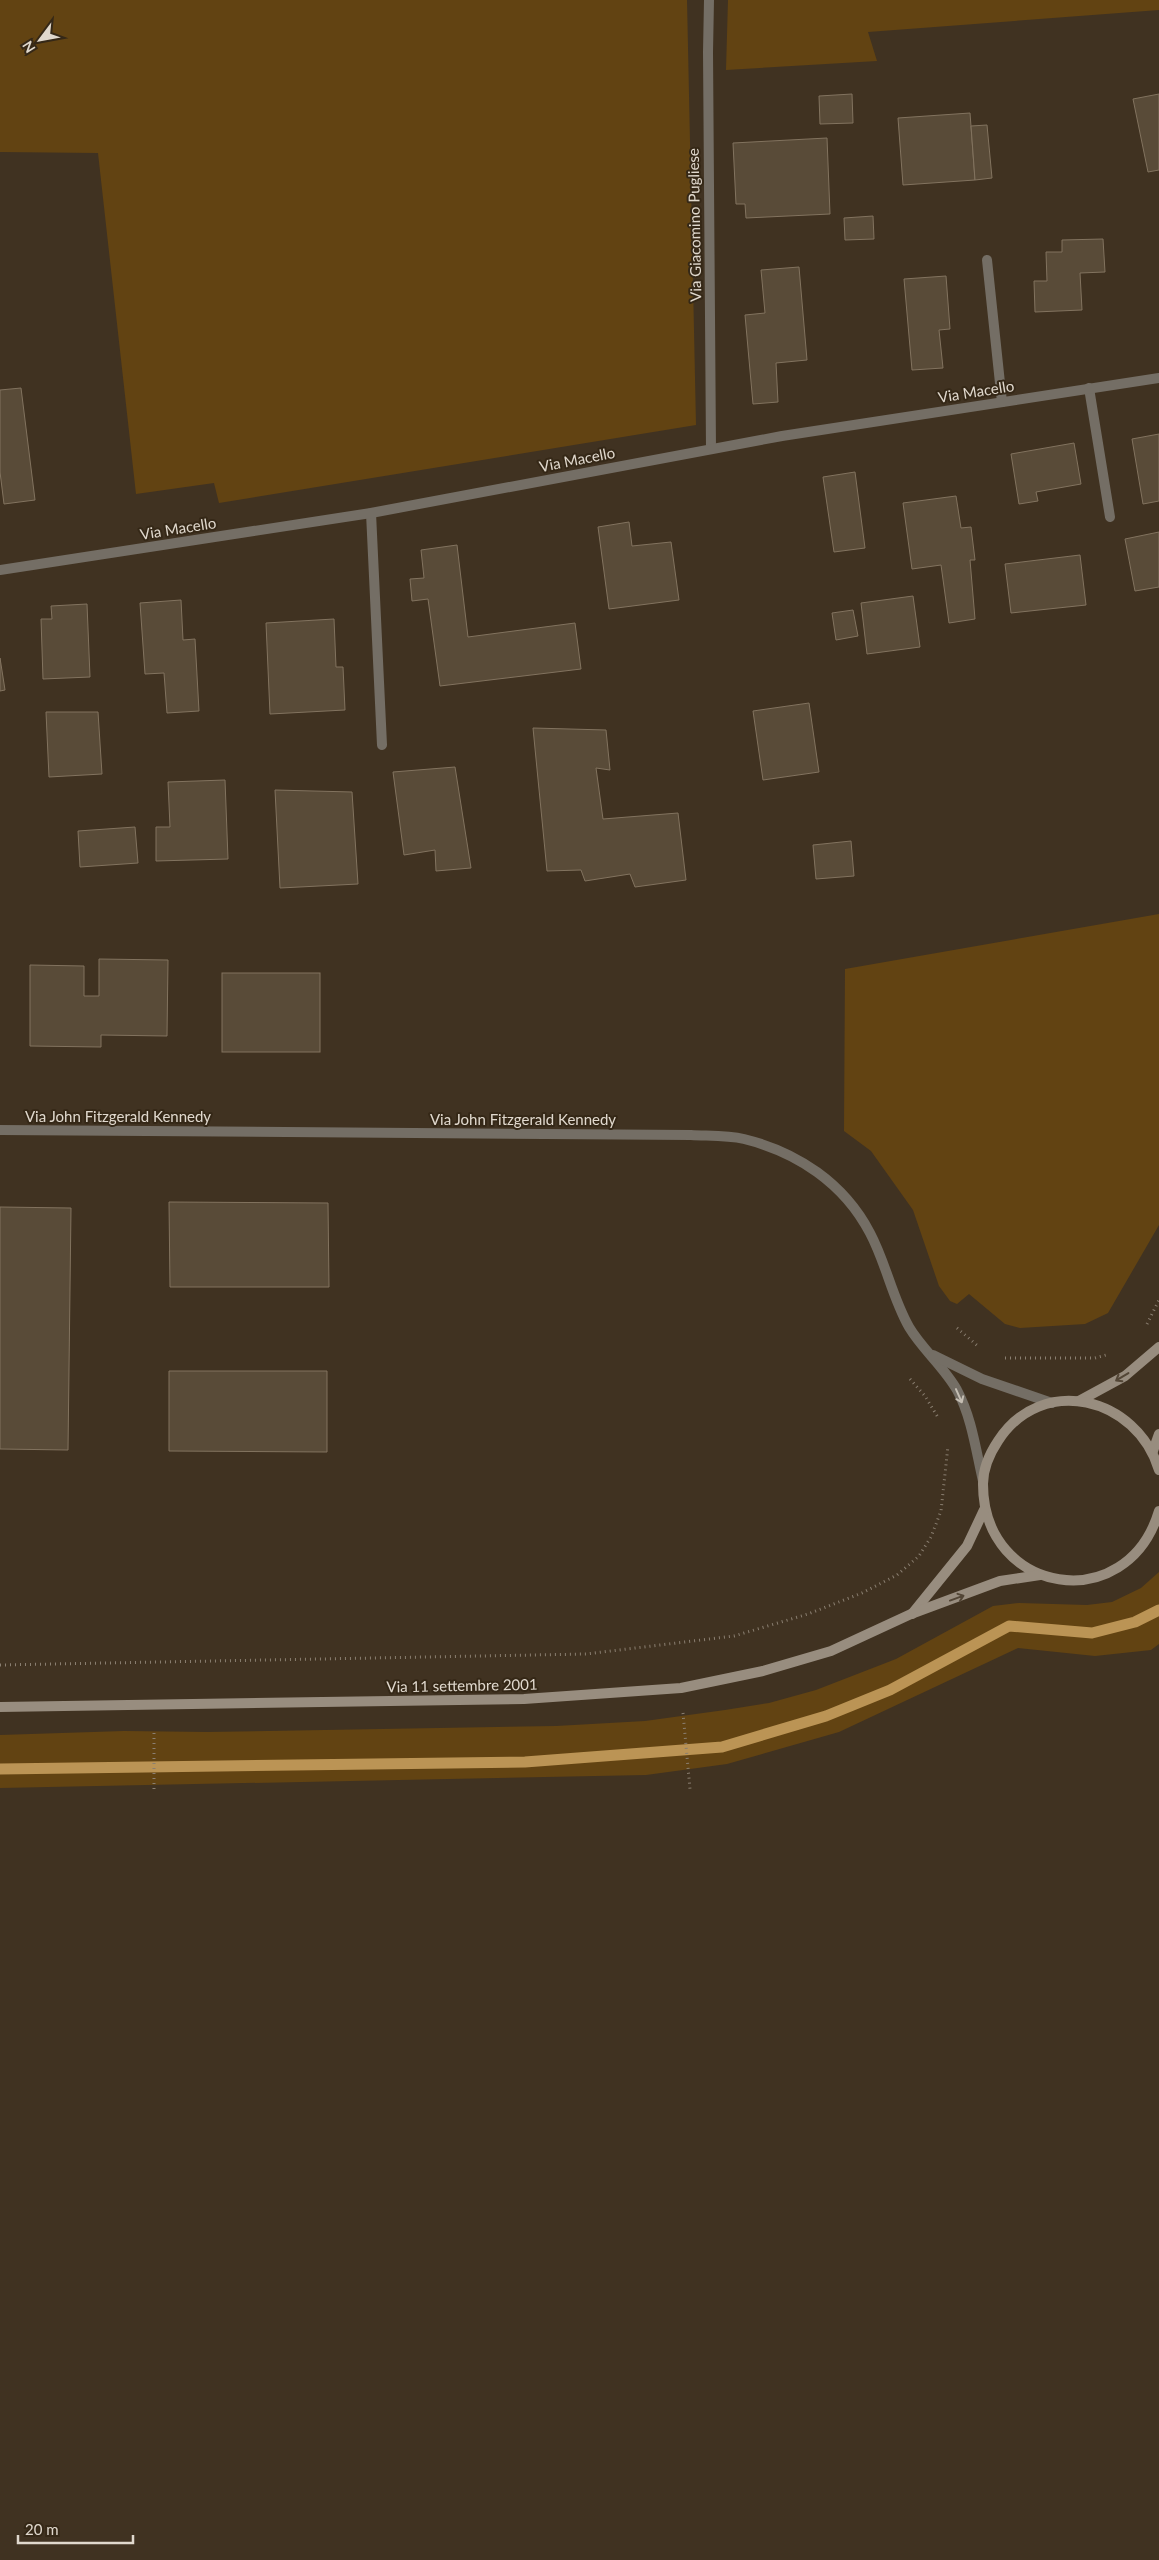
<svg xmlns="http://www.w3.org/2000/svg" width="1159" height="2560" font-family="Lato,sans-serif">
  <style>
    .green { fill: #624312 }
    .lines { fill: none; stroke-linecap: round; stroke-linejoin: round }
    .stream { stroke: #bb9455; stroke-width: 11 }
    .building { fill: #594b38; stroke: #82735f }
    .path { stroke: #8a7f71; stroke-width: 3; stroke-dasharray: 1 4; stroke-linecap: butt }
    .lane { stroke: #746e65; stroke-width: 10 }
    .street { stroke: #746e65; stroke-width: 10 }
    .secondary { stroke: #988d7f; stroke-width: 10 }
    .oneway { stroke: #534636 }
    .oneway2 { stroke: #c5beb3 }
    .labels { text-anchor: middle; dominant-baseline: central; stroke-width: 4; stroke-linejoin: round; paint-order: stroke }
    .street-label { font-size: 15px; fill: #e0d8cd; stroke: #352817 }
  </style>
  <rect width="100%" height="100%" fill="#403221"/>
  <!-- green -->
  <g class="green">
    <path d="M0,0H687L696,425L219,503L214,483L136,494L98,153L0,152Z"/>
    <path d="M728,0H1159V10L868,32L877,61L726,70Z"/>
    <path d="M1159,914V1225L1108,1313L1085,1324L1020,1328L1005,1324L969,1294L957,1304L950,1301L939,1286L913,1210L871,1151L844,1131L845,969Z"/>
    <path d="M1159,1572V1644L1151,1650L1095,1656L1018,1648L839,1732L727,1764L646,1775L0,1788V1735L124,1731L207,1732L556,1726L645,1721L725,1710L769,1703L816,1690L896,1659L993,1606L1019,1603L1087,1605L1112,1602L1141,1588Z"/>
  </g>
  <g class="lines">
    <!-- stream -->
    <path class="stream" d="M0,1769L525,1762L722,1747L826,1716L890,1690L1009,1626L1092,1633L1135,1622L1159,1610"/>
  </g>
  <!-- building -->
  <g class="building">
    <path d="M852,94L853,123L820,124L819,96Z"/>
    <path d="M1159,94V170L1148,172L1133,99Z"/>
    <path d="M970,113L975,180L903,185L898,118Z"/>
    <path d="M987,125L992,178L975,180L971,126Z"/>
    <path d="M827,138L830,214L746,218L745,204H736L733,143Z"/>
    <path d="M873,216L874,239L845,240L844,218Z"/>
    <path d="M1103,239L1105,272L1080,273L1082,310L1035,312L1034,281H1047L1046,252H1062V240Z"/>
    <path d="M799,267L807,360L776,363L778,402L753,404L745,315L765,313L761,270Z"/>
    <path d="M946,276L950,329L939,330L943,368L912,370L904,279Z"/>
    <path d="M21,388L35,500L4,504L0,472V390Z"/>
    <path d="M1159,434V501L1143,504L1132,439Z"/>
    <path d="M1074,443L1081,484L1036,492L1038,501L1019,504L1011,454Z"/>
    <path d="M855,472L865,548L834,552L823,477Z"/>
    <path d="M956,496L961,528L971,527L975,560H970L975,619L949,623L941,565L912,569L903,503Z"/>
    <path d="M629,522L632,546L671,542L679,600L609,609L598,527Z"/>
    <path d="M1159,532V587L1135,591L1125,539Z"/>
    <path d="M457,545L468,637L575,623L581,669L440,686L428,599L412,601L410,579L424,578L421,550Z"/>
    <path d="M1080,555L1086,605L1011,613L1005,564Z"/>
    <path d="M913,596L920,647L867,654L861,603Z"/>
    <path d="M181,600L183,640L195,639L199,711L167,713L164,673L145,674L140,603Z"/>
    <path d="M87,604L90,677L43,679L41,619H52L51,606Z"/>
    <path d="M853,610L858,636L836,640L832,613Z"/>
    <path d="M334,619L336,667H343L345,710L270,714L266,623Z"/>
    <path d="M0,658L5,690L0,691Z"/>
    <path d="M809,703L819,772L763,780L753,711Z"/>
    <path d="M46,712H98L102,774L49,777Z"/>
    <path d="M533,728L606,730L610,770L596,768L603,819L678,813L686,880L635,887L630,874L585,881L581,870L547,871Z"/>
    <path d="M455,767L471,868L436,871L435,850L404,855L393,772Z"/>
    <path d="M225,780L228,859L156,861V827H170L168,782Z"/>
    <path d="M275,790L352,792L358,884L280,888Z"/>
    <path d="M135,827L138,863L80,867L78,831Z"/>
    <path d="M851,841L854,876L816,879L813,845Z"/>
    <path d="M99,959L168,960L167,1036L101,1035V1047L30,1046V965L84,966V996H99Z"/>
    <rect x="222" y="973" width="98" height="79"/>
    <path d="M169,1202L328,1203L329,1287H170Z"/>
    <path d="M0,1207L71,1208L68,1450L0,1449Z"/>
    <path d="M169,1371H327V1452L169,1451Z"/>
  </g>
  <g class="lines">
    <!-- path -->
    <g class="path">
      <path d="M1147,1324L1159,1300"/>
      <path d="M957,1328L979,1347"/>
      <path d="M1005,1358H1095L1106,1355"/>
      <path d="M910,1379L925,1396L939,1419"/>
      <path d="M0,1665L586,1654L734,1636L808,1614L862,1593L897,1575L919,1556L931,1537L941,1511L948,1446"/>
      <path d="M683,1713L690,1789"/>
      <path d="M154,1789V1731"/>
    </g>
    <!-- lane -->
    <g class="lane">
      <path d="M987,260L1002,402"/>
      <path d="M1089,388L1110,517"/>
      <path d="M371,513L382,745"/>
    </g>
    <!-- street -->
    <g class="street">
      <path d="M709,0L708,52L711,449"/>
      <path d="M0,570L371,513L782,436L1159,378"/>
      <path d="M0,1130L691,1135C708,1136 727,1135 744,1139C797,1152 844,1183 870,1233C886,1263 892,1297 909,1327C922,1349 944,1367 957,1390C972,1418 976,1451 983,1481"/>
      <path d="M933,1355L982,1379L1052,1403"/>
    </g>
    <!-- secondary -->
    <g class="secondary">
      <path d="M1079,1401L1125,1376L1159,1347"/>
      <path d="M1153,1451L1159,1434"/>
      <path d="M1159,1470C1137,1397 1042,1373 998,1441C990,1453 983,1469 983,1484C983,1595 1127,1618 1159,1511"/>
      <path d="M912,1614L967,1546L984,1510"/>
      <path d="M0,1707L524,1699L681,1688L763,1671L831,1651L911,1614L1000,1581L1040,1575"/>
    </g>
  </g>
  <!-- one-way arrows -->
  <defs><path id="oneway-shaft" d="M-6 0H5M1.5-3L5.5 0L1.5 3" fill="none" stroke-width="1.6" stroke-linecap="round" stroke-linejoin="round" transform="scale(1.25)"/></defs>
  <g class="oneway">
    <use href="#oneway-shaft" transform="translate(1122 1377) rotate(149)"/>
    <use href="#oneway-shaft" transform="translate(957 1598) rotate(-20)"/>
  </g>
  <use class="oneway2" href="#oneway-shaft" transform="translate(959 1396) rotate(66)"/>
  <g class="labels">
    <!-- street labels -->
    <g class="street-label">
      <text transform="translate(694 225) rotate(-91)">Via Giacomino Pugliese</text>
      <text transform="translate(976 391) rotate(-9)">Via Macello</text>
      <text transform="translate(577 459) rotate(-11)">Via Macello</text>
      <text transform="translate(178 528) rotate(-9)">Via Macello</text>
      <text x="118" y="1116">Via John Fitzgerald Kennedy</text>
      <text x="523" y="1119">Via John Fitzgerald Kennedy</text>
      <text transform="translate(462 1685) rotate(-1)">Via 11 settembre 2001</text>
    </g>
  </g>
  <!-- north arrow -->
  <g transform="translate(40 40) rotate(238)" stroke="#352817" stroke-width="4" paint-order="stroke">
  <path d="M0-4L9 19L0 12L-9 19Z" fill="#e0d8cd"/>
  <text y="-8" font-size="14" font-weight="bold" text-anchor="middle" fill="#e0d8cd">N</text>
  </g>
  <!-- scale -->
  <path d="M18 2535v8h115v-8" fill="none" stroke="#e0d8cd" stroke-width="2.5"/>
  <text x="25" y="2535" font-size="15" fill="#e0d8cd" stroke="#352817" stroke-width="4" paint-order="stroke">20 m</text>
</svg>
